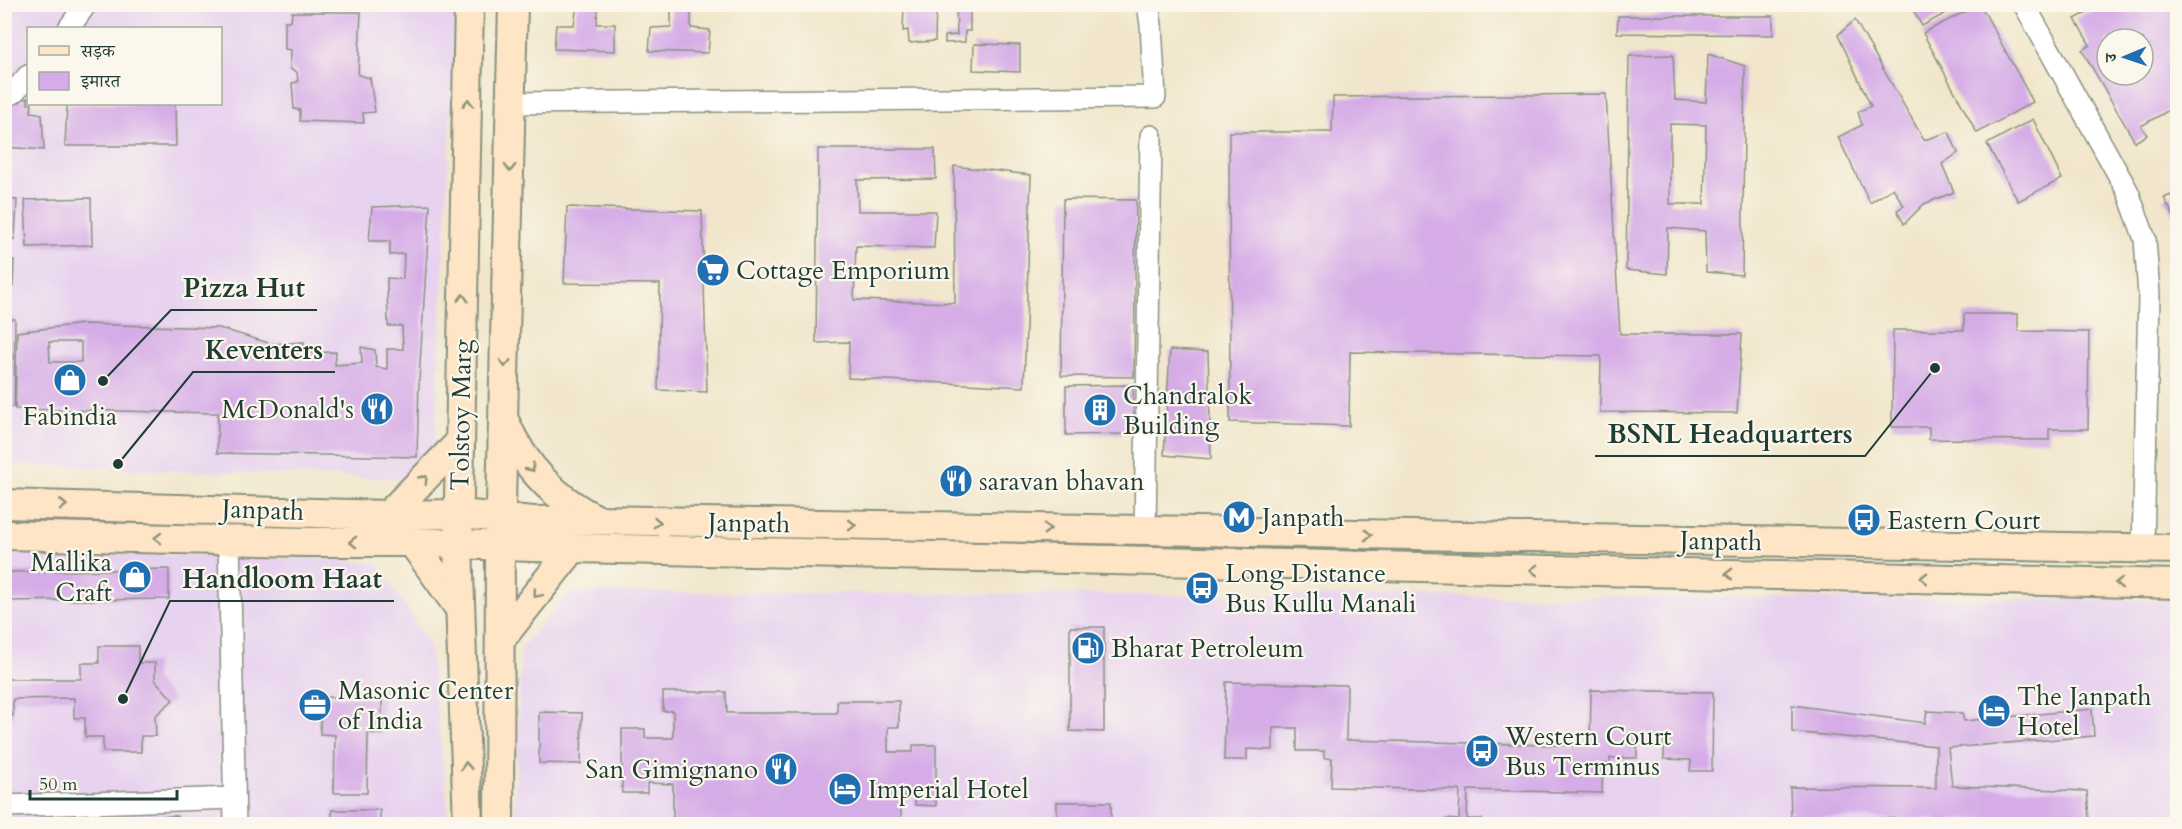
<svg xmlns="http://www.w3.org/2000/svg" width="2182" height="829" font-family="Cardo,'Noto Serif Devanagari',serif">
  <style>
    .built { fill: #e7d2ef; fill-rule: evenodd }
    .building { fill: #d5ace7; fill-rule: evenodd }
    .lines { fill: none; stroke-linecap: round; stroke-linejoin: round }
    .minor-casing { stroke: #889280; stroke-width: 24 }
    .secondary-casing { stroke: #889280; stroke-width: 32 }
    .minor { stroke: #fff; stroke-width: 21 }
    .secondary { stroke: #fde5c5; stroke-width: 28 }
    .oneway { stroke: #8e917c }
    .labels { text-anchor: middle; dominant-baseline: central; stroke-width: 4.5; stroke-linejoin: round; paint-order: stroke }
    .poi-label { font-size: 26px; fill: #1f3d34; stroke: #fbf7ec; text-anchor: start }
    .street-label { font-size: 26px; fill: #1f3d34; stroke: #fbf7ec }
    .leader { fill: none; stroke: #1f3d34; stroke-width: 2 }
    .callout-dot { fill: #1f3d34; stroke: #fbf7ec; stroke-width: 2 }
    .callout-label { font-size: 27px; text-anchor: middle; font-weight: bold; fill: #1f3d34; stroke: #fbf7ec; stroke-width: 4.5; stroke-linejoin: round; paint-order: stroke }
  </style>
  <rect width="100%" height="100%" fill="#fbf7ec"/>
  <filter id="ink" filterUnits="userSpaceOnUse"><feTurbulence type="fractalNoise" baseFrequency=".0167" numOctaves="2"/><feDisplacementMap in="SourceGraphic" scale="12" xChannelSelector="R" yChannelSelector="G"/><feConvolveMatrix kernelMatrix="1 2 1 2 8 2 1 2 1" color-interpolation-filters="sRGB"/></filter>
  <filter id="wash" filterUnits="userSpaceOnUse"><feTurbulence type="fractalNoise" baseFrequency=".008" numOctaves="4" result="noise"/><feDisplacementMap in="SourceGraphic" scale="24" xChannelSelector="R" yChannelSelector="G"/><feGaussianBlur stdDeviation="1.35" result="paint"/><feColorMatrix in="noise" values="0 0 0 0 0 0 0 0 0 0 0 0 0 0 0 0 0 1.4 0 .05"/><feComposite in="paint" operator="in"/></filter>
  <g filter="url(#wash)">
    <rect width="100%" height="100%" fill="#f1e6cb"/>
    <!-- built -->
    <g class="built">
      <path d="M5,5H456L435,446L401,479L5,464ZM28,28H220V104H28Z"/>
      <path d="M5,552L308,558L378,563L429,644L450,824H5Z"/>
      <path d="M570,592L2177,600V824H514L521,648Z"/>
    </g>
    <g id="blocks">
      <!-- building -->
      <g class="building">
        <path d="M904,4H936L935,41L909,43L908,30L903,31Z"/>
        <path d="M956,4H970V31H965V42L945,43V36L957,35Z"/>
        <path d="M1910,4H1946L1950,11L1922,26Z"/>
        <path d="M1980,4L2033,102L1977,133L1923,33Z"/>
        <path d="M2086,4H2178V105L2141,126L2147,135L2135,142L2082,50L2090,45L2075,19L2090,11ZM2107,39H2143V75H2107Z"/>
        <path d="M577,5H598L597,24H615V51L554,49L556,25H574Z"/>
        <path d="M671,9L691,10V28L710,30L708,53L649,51L651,28L671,27Z"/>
        <path d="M292,12H361L358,75L370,78L375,112L363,113L364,123L300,121V110L294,109L292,83L298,82L297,72L290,69L291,50L285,49V21H291Z"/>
        <path d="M1618,16H1773V35L1617,33Z"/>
        <path d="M1855,20L1924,140L1949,132L1958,153L1942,164L1954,192L1924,204L1904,224L1897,210L1904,206L1893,188L1870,203L1838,137L1862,125L1858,112L1871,106L1838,35Z"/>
        <path d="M974,44L1020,45V72L973,70Z"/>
        <path d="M1708,54L1745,66L1742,275L1706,272L1705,231L1668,228L1667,274L1626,270L1629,56L1673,55L1675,100L1706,102ZM1670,124L1706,125L1704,204H1670Z"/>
        <path d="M1606,94L1620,334H1742L1737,413L1600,412L1601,356L1350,352L1349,426L1230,422L1229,132H1332L1333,97Z"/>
        <path d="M28,98V104H32L31,112L42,114L44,150L4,147V105Z"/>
        <path d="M67,104H175L176,146H65Z"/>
        <path d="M2033,119L2062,179L2018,201L1987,144Z"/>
        <path d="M818,149H935L936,179L857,180L858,211H936L934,248L856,246L854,300L955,303L954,166L1031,175L1024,387L848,378L849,342L816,343Z"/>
        <path d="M2171,195L2174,202L2178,200V224L2164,198Z"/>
        <path d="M91,198L92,245L27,247L25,200Z"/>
        <path d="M4,199L17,200L15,239H4Z"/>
        <path d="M1063,199L1136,200L1134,377L1061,376Z"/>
        <path d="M430,205L419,380L417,457L217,453L218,413L15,409L17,332L82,324L219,328L272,344L304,342V353L336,352L335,365L362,363L361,347L375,350L376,367L387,369V349H403L402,326H388L387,278L403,279L404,254L390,255V241H369L372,207ZM49,342H81V362H50Z"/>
        <path d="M567,207L702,211L707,392L658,390L660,284L564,283Z"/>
        <path d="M4,260H14L13,286H4Z"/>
        <path d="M1964,314H2018V331L2089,332L2088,429H2049V440L1929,439V427H1892L1893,330H1964Z"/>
        <path d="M4,319H15L14,407H4Z"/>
        <path d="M1170,350L1208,352L1211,459L1164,455Z"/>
        <path d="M1133,385L1134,434L1066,435V386Z"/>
        <path d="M169,569V599L4,601V572Z"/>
        <path d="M1070,627H1104V732L1070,731Z"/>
        <path d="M99,646H138V663H155V680L173,700L155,716L156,736H141V752H103V737H85V718H74V698L13,699V716H4V679H81V663H99Z"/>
        <path d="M1226,682L1347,685L1346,740L1590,746L1591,690L1713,692L1712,771H1690L1691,760L1664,759V737L1637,736V758H1610V764H1603L1602,793L1468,790L1467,819H1482V824H1446V819L1459,820L1460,790L1331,787L1332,758H1324V751H1297V728H1273V750L1247,749V760H1224Z"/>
        <path d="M663,692H726L727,713H837V701H899V727H888V752H913V745H936V806L915,805V796H901V824H673V784L647,783V793H622V729H645V738H673V711H663Z"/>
        <path d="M321,697L382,698V734L368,733L367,793H334L335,735L320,734Z"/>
        <path d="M1792,705L1925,723L1927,711L1962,713L1964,721L2092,709L2094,736L1948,748L1952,786L2087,791L2089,820L1949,819V824H1935V819L1791,817L1790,787L1936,788V746L1792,732Z"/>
        <path d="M539,712L582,713L581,764L539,763Z"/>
        <rect x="1057" y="802" width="54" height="22"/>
        <rect x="332" y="810" width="48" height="14"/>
        <path d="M177,816L178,824H123V817Z"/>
      </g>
    </g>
  </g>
  <g filter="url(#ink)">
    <use href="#blocks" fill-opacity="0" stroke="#889280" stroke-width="1.5"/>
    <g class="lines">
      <defs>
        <g id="minor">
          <path d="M2024,4L2128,192L2145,239L2149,295L2143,549"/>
          <path d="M69,28L86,4"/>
          <path d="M4,96L13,93L28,76"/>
          <path d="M512,103L1155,97L1151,25L1148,4"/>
          <path d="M1145,531L1151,136"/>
          <path d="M229,540L235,824"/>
          <path d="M4,806L234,798"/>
        </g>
        <g id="secondary">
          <path d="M505,422C524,467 555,499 598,520"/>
          <path d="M4,504L388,515L460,514L533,521L599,520L2178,549"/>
          <path d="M388,515L460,442"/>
          <path d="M4,535L306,542H412L531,547L2178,584"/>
          <path d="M412,542L460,609"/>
          <path d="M500,640L573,548"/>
          <path d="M468,824L458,545L469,4"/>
          <path d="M499,824L500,546L513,4"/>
        </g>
      </defs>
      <!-- minor casing -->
      <use href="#minor" class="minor-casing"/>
      <!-- secondary casing -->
      <use href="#secondary" class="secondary-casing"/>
      <!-- minor -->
      <use href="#minor" class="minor"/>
      <!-- secondary -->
      <use href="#secondary" class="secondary"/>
    </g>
    <!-- one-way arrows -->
    <defs><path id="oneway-chevron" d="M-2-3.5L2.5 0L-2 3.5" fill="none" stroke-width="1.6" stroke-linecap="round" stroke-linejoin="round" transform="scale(1.5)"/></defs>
    <g class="oneway">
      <use href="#oneway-chevron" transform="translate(468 103) rotate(-89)"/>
      <use href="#oneway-chevron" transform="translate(510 168) rotate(91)"/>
      <use href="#oneway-chevron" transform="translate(463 298) rotate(-88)"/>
      <use href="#oneway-chevron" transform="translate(505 363) rotate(92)"/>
      <use href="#oneway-chevron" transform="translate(531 468) rotate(52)"/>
      <use href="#oneway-chevron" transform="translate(424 479) rotate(-46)"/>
      <use href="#oneway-chevron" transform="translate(63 505) rotate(1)"/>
      <use href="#oneway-chevron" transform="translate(657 522) rotate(1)"/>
      <use href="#oneway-chevron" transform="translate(852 525) rotate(1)"/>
      <use href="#oneway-chevron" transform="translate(1047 529) rotate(1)"/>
      <use href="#oneway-chevron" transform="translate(1368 535) rotate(1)"/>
      <use href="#oneway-chevron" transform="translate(158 538) rotate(-179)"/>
      <use href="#oneway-chevron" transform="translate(353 542) rotate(-180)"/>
      <use href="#oneway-chevron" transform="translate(1534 570) rotate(-179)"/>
      <use href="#oneway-chevron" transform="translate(1729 574) rotate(-179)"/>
      <use href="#oneway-chevron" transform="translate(1924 578) rotate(-179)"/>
      <use href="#oneway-chevron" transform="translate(2119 583) rotate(-179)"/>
      <use href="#oneway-chevron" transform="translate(537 594) rotate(130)"/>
      <use href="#oneway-chevron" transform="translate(466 766) rotate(-92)"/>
    </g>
  </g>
  <!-- icons -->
  <defs>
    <symbol id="supermarket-disc" viewBox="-11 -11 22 22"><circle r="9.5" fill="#1f6fb2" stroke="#fbf7ec"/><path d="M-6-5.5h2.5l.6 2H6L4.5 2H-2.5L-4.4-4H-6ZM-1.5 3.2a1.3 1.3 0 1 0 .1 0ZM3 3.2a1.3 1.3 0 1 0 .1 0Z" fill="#fff"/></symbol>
    <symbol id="shop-disc" viewBox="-11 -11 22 22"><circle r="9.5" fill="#1f6fb2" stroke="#fbf7ec"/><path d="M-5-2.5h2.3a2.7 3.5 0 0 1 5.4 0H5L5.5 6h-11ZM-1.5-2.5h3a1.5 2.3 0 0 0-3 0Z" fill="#fff"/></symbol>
    <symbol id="restaurant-disc" viewBox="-11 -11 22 22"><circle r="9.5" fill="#1f6fb2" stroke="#fbf7ec"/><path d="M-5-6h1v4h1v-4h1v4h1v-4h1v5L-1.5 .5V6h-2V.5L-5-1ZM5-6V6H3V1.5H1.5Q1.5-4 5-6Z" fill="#fff"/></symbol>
    <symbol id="building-disc" viewBox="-11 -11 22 22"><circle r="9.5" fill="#1f6fb2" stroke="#fbf7ec"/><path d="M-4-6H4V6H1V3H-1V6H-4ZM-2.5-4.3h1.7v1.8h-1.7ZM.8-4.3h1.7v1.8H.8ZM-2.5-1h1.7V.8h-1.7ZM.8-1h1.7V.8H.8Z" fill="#fff"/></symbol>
    <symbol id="metro-disc" viewBox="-11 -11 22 22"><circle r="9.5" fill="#1f6fb2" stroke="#fbf7ec"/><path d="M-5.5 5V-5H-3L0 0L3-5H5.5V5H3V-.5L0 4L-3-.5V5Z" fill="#fff"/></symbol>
    <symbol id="bus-disc" viewBox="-11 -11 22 22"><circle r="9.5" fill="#1f6fb2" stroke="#fbf7ec"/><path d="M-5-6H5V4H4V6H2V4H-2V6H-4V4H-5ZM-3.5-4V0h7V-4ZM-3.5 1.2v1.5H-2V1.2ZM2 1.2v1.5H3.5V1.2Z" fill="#fff"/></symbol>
    <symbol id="fuel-disc" viewBox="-11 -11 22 22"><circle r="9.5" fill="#1f6fb2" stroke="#fbf7ec"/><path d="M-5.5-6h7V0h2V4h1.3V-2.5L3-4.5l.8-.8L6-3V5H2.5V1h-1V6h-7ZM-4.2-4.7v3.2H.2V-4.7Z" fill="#fff"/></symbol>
    <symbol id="office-disc" viewBox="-11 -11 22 22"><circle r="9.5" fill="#1f6fb2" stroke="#fbf7ec"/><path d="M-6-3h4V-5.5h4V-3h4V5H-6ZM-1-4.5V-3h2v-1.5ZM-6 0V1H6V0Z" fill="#fff"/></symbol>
    <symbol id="hotel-disc" viewBox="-11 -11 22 22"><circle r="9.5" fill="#1f6fb2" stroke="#fbf7ec"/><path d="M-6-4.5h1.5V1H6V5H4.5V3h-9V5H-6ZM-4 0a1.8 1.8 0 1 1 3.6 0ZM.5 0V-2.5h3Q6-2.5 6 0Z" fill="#fff"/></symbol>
  </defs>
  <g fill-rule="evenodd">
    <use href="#supermarket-disc" x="694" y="251" width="38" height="38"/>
    <use href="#shop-disc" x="51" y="361" width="38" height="38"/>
    <use href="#restaurant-disc" x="358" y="390" width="38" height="38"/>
    <use href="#building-disc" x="1081" y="391" width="38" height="38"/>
    <use href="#restaurant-disc" x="937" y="462" width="38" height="38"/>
    <use href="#metro-disc" x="1220" y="498" width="38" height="38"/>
    <use href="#bus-disc" x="1845" y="501" width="38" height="38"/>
    <use href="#shop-disc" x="116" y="558" width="38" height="38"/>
    <use href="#bus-disc" x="1183" y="569" width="38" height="38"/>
    <use href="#fuel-disc" x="1069" y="629" width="38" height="38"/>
    <use href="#office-disc" x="296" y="686" width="38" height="38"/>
    <use href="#hotel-disc" x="1975" y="692" width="38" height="38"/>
    <use href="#bus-disc" x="1463" y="732" width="38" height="38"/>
    <use href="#restaurant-disc" x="762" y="750" width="38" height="38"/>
    <use href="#hotel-disc" x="826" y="770" width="38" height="38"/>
  </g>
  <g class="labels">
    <!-- poi labels -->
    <g class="poi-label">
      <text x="736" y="270">Cottage Emporium</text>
      <text x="1123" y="395">Chandralok<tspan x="1123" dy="30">Building</tspan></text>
      <text x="354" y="409" text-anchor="end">McDonald's</text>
      <text x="70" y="416" text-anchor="middle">Fabindia</text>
      <text x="979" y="481">saravan bhavan</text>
      <text x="1262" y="517">Janpath</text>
      <text x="1887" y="520">Eastern Court</text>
      <text x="112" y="562" text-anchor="end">Mallika<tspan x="112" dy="30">Craft</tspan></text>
      <text x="1225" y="573">Long Distance<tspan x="1225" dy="30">Bus Kullu Manali</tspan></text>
      <text x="1111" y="648">Bharat Petroleum</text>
      <text x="338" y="690">Masonic Center<tspan x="338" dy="30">of India</tspan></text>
      <text x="2017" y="696">The Janpath<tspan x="2017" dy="30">Hotel</tspan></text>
      <text x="1505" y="736">Western Court<tspan x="1505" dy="30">Bus Terminus</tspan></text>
      <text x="758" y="769" text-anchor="end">San Gimignano</text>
      <text x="868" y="789">Imperial Hotel</text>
    </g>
    <!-- street labels -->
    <g class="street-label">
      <text transform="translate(461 415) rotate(-89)">Tolstoy Marg</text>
      <text transform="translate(263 510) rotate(2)">Janpath</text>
      <text transform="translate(749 523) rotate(1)">Janpath</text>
      <text transform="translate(1721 541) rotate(1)">Janpath</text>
    </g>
  </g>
  <!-- callouts -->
  <path class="leader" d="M103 381L171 310H317M118 464L193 372H335M1935 368L1865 456H1595M123 699L170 601H394"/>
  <g class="callout-dot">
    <circle cx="103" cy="381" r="6"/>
    <circle cx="118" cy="464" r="6"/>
    <circle cx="1935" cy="368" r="6"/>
    <circle cx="123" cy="699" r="6"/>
  </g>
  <g class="callout-label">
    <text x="244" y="297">Pizza Hut</text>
    <text x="264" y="359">Keventers</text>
    <text x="1730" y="443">BSNL Headquarters</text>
    <text x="282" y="588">Handloom Haat</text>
  </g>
  <!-- margin -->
  <rect width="2182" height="829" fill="none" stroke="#fbf7ec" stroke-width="24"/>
  <!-- legend -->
  <rect x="27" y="27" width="195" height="78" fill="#fbf7ec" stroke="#a3ada2" stroke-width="1.5"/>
  <rect x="39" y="46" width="30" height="9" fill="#fde5c5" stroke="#a3ada2" stroke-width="1.5"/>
  <text x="81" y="57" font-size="18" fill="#1f3d34">सड़क</text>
  <rect x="39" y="72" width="30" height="18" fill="#d5ace7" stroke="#a3ada2" stroke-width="1.5"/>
  <text x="81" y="87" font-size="18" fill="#1f3d34">इमारत</text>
  <!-- north arrow -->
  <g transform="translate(2125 57) rotate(268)"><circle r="28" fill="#fbf7ec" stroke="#a3ada2" stroke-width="1.5"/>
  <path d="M0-4.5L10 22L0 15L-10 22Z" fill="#1f6fb2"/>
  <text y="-9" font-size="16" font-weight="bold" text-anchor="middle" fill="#1f3d34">उ</text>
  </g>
  <!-- scale -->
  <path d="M30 790v9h147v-9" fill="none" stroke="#1f3d34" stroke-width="3"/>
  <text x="39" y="790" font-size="18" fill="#1f3d34" stroke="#fbf7ec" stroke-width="4.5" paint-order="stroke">50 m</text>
</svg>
